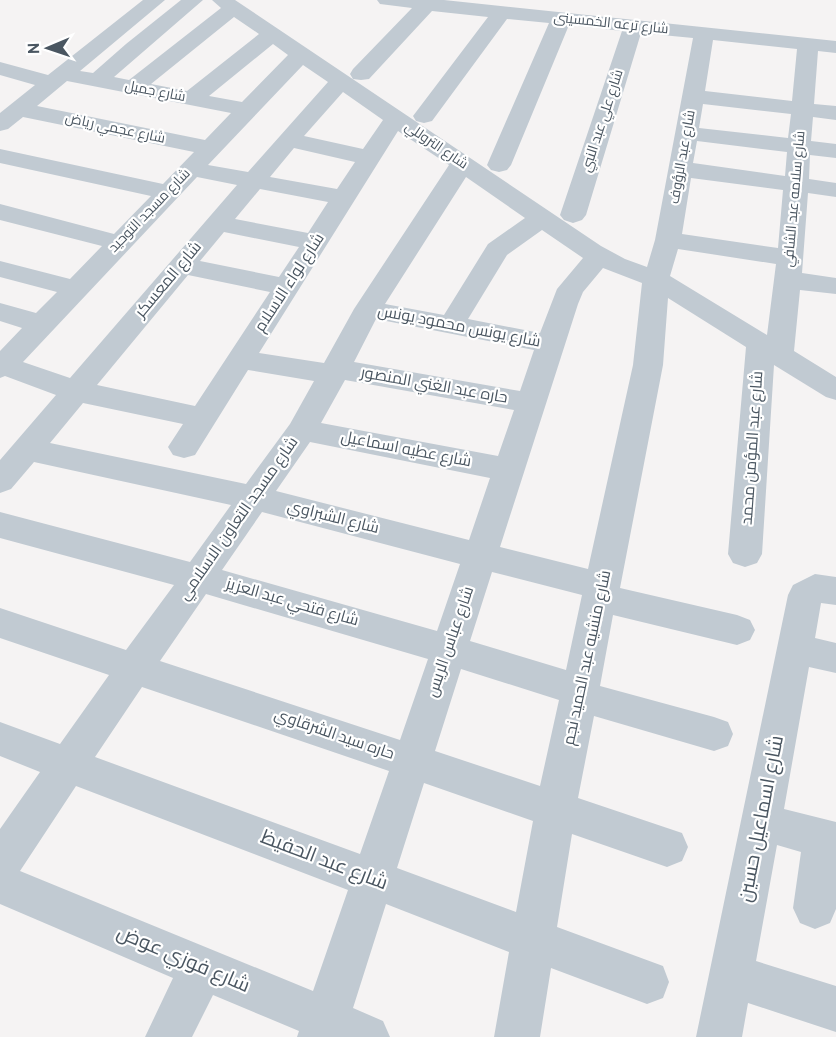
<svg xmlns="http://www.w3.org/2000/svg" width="836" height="1037" font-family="Overpass,Cairo,sans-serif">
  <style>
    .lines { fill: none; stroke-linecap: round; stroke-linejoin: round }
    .minor { fill: #c1cad2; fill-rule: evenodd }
    .labels { text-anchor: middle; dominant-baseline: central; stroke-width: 4.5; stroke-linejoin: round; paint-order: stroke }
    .far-street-label { font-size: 14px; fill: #4a5661; stroke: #fff }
    .street-label { font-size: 16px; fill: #4a5661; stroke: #fff }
    .near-street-label { font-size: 20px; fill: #4a5661; stroke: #fff }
  </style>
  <rect width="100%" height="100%" fill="#f5f3f3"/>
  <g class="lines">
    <!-- minor -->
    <g class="minor">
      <path d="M143,0H165L80,71L93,73L126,44L181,0H203L114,77L129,80L221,8L212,0H235L601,246L625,259L647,267L655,240L693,38L641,33L586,215L582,220L573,223L564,220L560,215L622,31L569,25L511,165L507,170L499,172L491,170L487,165L549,23L507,19L432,121L424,123L416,121L413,116L488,17L432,11L369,79L361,80L353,79L350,74L353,69L412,8L380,4L377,0H444L836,41V53L818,51L814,104L836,106V120L813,117L811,141L836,144V158L810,155L809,179L836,183V197L808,193L802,273L836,278V294L800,290L794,351L836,377V400L826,397L774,365L762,554L757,563L745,567L733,563L728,554L746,347L668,298L663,365L620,588L737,615L750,620L755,630L750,640L737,645L613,615L600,686L714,717L728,722L733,734L728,746L714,751L594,716L578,798L682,833L688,847L682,861L667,867L572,834L557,927L663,966L669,982L663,998L647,1004L551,968L540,1037H494L509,952L386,904L353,1008L383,1021L390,1037H297L299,1031L213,995L192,1037H145L173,978L0,904V829L40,772L0,756V722L60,744L109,675L0,638V608L126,650L174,585L0,538V512L190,562L231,505L34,462L11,489L0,493V460L56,395L5,376L0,378V351L22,328L0,321V303L36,313L57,292L0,277V261L70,279L102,246L0,220V204L114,234L151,196L0,163V149L163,184L194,152L23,117L8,129L0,131V113L35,85L0,75V62L48,75ZM234,17L259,34L187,91L151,84ZM713,40L797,49L792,101L705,91ZM273,44L288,55L242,102L209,96ZM303,65L328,82L248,172L208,165ZM67,81L231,113L205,140L37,106ZM343,92L383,120L363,149L304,136ZM703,104L791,114L788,138L699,128ZM398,131L449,165L354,309L324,363L259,353ZM697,141L787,152L785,176L693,163ZM294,148L355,162L337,189L270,177ZM197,177L237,185L70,378L23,362ZM466,177L525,218L488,244L444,315L385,304ZM691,178L783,190L778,248L682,234ZM260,189L328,202L308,233L235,219ZM542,230L583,258L557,289L540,333L468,319L507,255ZM224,232L299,247L279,277L200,261ZM678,249L776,264L767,335L670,276ZM603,268L642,283L633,365L588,569L500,547L578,304L583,292ZM188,275L270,292L195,406L97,385ZM376,319L534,350L520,391L354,362ZM248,370L314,381L290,424L246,484L50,443L83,403L183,424L168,447L173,455L184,458L195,455ZM345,380L514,410L498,456L321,423ZM310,442L490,478L469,540L276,491ZM262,512L460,564L437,631L222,570ZM492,572L582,595L566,670L470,641ZM206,594L428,659L400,740L160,661ZM461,669L559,700L540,786L435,751ZM142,687L389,771L360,854L95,757ZM424,783L533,821L516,912L397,868ZM76,786L348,890L313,991L20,871Z"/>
      <path d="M815,574L836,577V605L821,603L815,638L836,643V673L809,667L784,809L836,822V909L830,923L815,929L800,923L793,908L801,852L777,845L756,961L836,986V1032L748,1003L742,1037H696L788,595L793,585Z"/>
    </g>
  </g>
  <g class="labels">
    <!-- far-street labels -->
    <g class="far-street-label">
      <text transform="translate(611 24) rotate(6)">شارع ترعه الخمسينى</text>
      <text transform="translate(155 92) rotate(11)">شارع جميل</text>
      <text transform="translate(603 121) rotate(-72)">شارع علي عبد النبي</text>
      <text transform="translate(115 129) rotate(12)">شارع عجمي رياض</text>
      <text transform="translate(436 146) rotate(34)">شارع التروللي</text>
      <text transform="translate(683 157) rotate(-80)">شارع عبد الرؤوف</text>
      <text transform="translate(795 199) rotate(-85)">شارع سلامه عبد الشافي</text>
      <text transform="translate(150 211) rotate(-46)">شارع مسجد التوحيد</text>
    </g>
    <!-- street labels -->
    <g class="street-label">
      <text transform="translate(169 280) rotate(-50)">شارع المعسكر</text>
      <text transform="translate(290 283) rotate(-57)">شارع لواء الاسلام</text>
      <text transform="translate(459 327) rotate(11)">شارع يونس محمود يونس</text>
      <text transform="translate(434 386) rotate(10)">حاره عبد الغني المنصور</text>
      <text transform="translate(753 448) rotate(-86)">شارع عبد المؤمن محمد</text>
      <text transform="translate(406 450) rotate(11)">شارع عطيه اسماعيل</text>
      <text transform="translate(333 518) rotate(14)">شارع الشبراوي</text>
      <text transform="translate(239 519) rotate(-55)">شارع مسجد التعاون الاسلامي</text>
      <text transform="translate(292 603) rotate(16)">شارع فتحي عبد العزيز</text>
      <text transform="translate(451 642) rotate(-71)">شارع عباس الريس</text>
      <text transform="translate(588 658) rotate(-78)">شارع منشيه عبد الحميد نجم</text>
      <text transform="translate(334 735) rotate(19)">حاره سيد الشرقاوي</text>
    </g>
    <!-- near-street labels -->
    <g class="near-street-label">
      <text transform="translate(762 819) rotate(-79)">شارع اسماعيل حسين</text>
      <text transform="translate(324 861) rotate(21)">شارع عبد الحفيظ</text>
      <text transform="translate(183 960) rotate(23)">شارع فوزي عوض</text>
    </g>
  </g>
  <!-- north arrow -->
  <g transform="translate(48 48) rotate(268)" stroke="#ffffff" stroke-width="4.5" paint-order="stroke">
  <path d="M0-4.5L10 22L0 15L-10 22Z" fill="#4a5661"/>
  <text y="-9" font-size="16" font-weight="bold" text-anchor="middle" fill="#4a5661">N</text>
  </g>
</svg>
